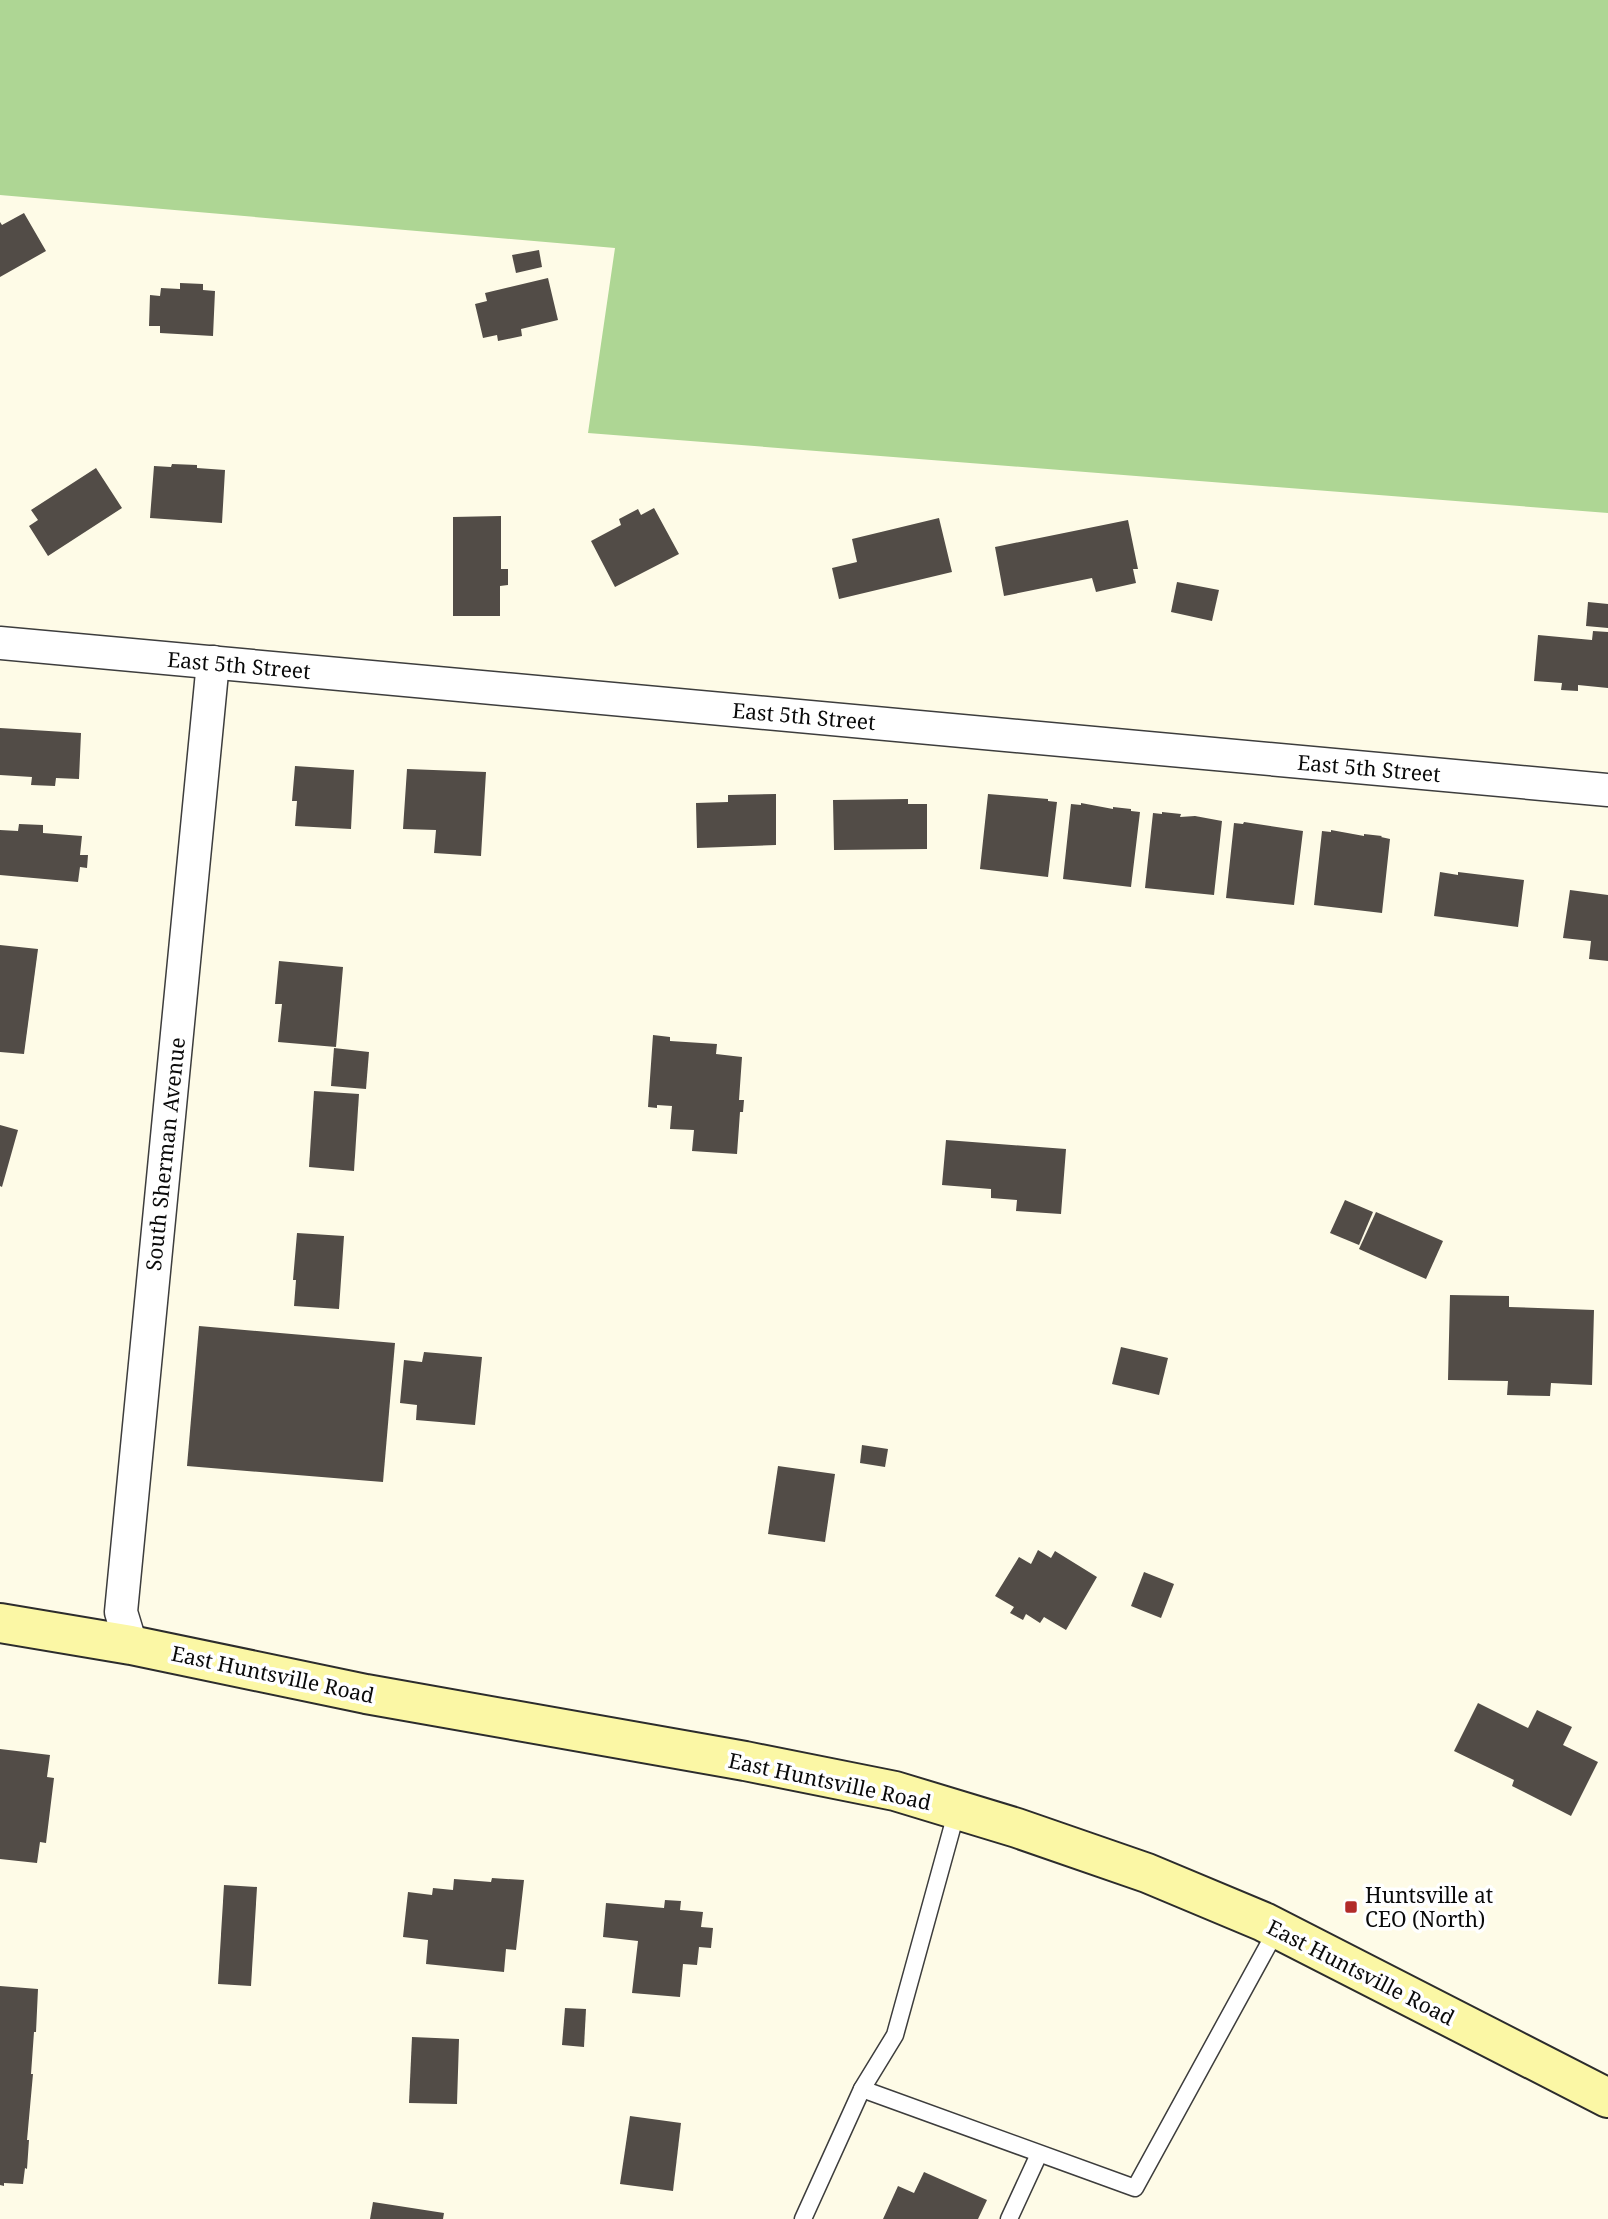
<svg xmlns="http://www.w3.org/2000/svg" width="1608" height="2219" font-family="'Noto Serif',serif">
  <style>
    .forest { fill: #aed694 }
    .building { fill: #524c47 }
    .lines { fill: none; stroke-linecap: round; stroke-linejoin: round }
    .service-casing { stroke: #3d3d3d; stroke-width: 19 }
    .minor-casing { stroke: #3d3d3d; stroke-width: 35 }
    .secondary-casing { stroke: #2c2c2c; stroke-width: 42 }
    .service { stroke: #fff; stroke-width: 16 }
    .minor { stroke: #fff; stroke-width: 32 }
    .secondary { stroke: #fbf7a5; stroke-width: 38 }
    .poi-dot { fill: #b22b29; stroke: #fff; stroke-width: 2.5 }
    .labels { text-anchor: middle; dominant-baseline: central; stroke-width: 7; stroke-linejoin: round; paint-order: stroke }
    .street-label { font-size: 21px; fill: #0a0a0a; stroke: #fff }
    .poi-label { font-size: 21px; fill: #0a0a0a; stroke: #fff; text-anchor: start }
  </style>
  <rect width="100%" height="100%" fill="#fefbe7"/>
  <!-- forest -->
  <path class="forest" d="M0,0H1608V513L588,433L615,248L0,195Z"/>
  <!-- building -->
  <g class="building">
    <path d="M24,213L46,251L0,277V222L2,225Z"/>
    <path d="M539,250L542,267L516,273L512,255Z"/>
    <path d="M548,278L558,320L521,329L522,336L498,341L497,335L483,338L475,304L487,301L485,293Z"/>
    <path d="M180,283L203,284V290L215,291L213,336L160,333V326H149L150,295L160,296L161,288L180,289Z"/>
    <path d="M172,464L197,465V468L225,470L222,523L150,518L154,466L171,467Z"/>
    <path d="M96,468L122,508L48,556L29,526L38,520L31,510Z"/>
    <path d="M654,508L679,554L615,587L591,541L621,525L619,519L638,509L641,515Z"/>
    <path d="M501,516V569H508V585L500,586V616H453V517Z"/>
    <path d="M939,518L952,572L839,599L832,568L857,562L852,539Z"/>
    <path d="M1128,520L1138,569H1133L1136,583L1096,592L1092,578L1004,596L995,547Z"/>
    <path d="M1177,582L1219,590L1212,621L1171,612Z"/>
    <path d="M1588,602L1608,604V628L1586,626Z"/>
    <path d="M1593,631L1608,632V688L1578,685V691L1561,690L1562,683L1534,681L1538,635L1592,640Z"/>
    <path d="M0,728L81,733L79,779L56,778L55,786L31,785L32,777L0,775Z"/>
    <path d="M295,766L354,770L351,829L295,826L297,801H292Z"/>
    <path d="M407,769L486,772L481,856L434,853L436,830L403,829Z"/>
    <path d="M776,794V845L697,848L696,803L728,802V795Z"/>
    <path d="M988,794L1048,799V801L1057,802L1048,877L980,869Z"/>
    <path d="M908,799V804H927V849L834,850L833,800Z"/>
    <path d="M1081,803L1113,809V807L1131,809V811L1140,812L1131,887L1063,879L1071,804L1081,805Z"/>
    <path d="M1162,812L1181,814L1180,817L1195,816L1222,821L1214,895L1145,888L1153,813L1162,814Z"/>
    <path d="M1244,822L1303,831L1294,905L1226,898L1234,823L1243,824Z"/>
    <path d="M19,824L43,825V833L82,836L80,855H88L87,868L80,867L78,882L0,875V830L18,831Z"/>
    <path d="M1331,830L1364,836V834L1382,836L1381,837L1390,839L1382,913L1314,905L1322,831L1331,832Z"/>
    <path d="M1440,872L1458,875V872L1524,880L1518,927L1434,916Z"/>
    <path d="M1570,890L1608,895V961L1589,959L1591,941L1563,938Z"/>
    <path d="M0,945L38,949L24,1054L0,1052Z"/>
    <path d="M279,961L343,967L336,1047L278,1042L282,1004H275Z"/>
    <path d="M653,1035L670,1037V1041L717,1044L716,1054L742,1057L739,1100H744L743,1112H740L737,1154L692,1151L694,1130L670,1129L672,1106L657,1105V1108L648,1107Z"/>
    <path d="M334,1048L369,1052L366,1089L331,1086Z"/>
    <path d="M314,1091L359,1094L354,1171L309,1167Z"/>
    <path d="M0,1125L18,1130L2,1187L0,1186Z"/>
    <path d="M946,1140L1066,1149L1061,1214L1016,1211L1017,1200L991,1198V1189L942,1185Z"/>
    <path d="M1345,1200L1373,1212L1359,1245L1330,1233Z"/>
    <path d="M1376,1212L1443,1241L1426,1279L1359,1249Z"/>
    <path d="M297,1233L344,1236L339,1309L294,1306L296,1280H293Z"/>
    <path d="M1450,1295L1509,1296V1307L1594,1310L1592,1385L1551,1383L1550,1396L1507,1395L1508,1381L1448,1380Z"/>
    <path d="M199,1326L395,1343L383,1482L187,1466Z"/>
    <path d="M1121,1347L1168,1358L1159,1395L1112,1384Z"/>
    <path d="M424,1352L482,1357L475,1425L416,1420L417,1405L400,1403L404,1360L422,1362Z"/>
    <path d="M862,1445L888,1449L885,1467L860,1463Z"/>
    <path d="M778,1466L835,1474L825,1542L768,1534Z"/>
    <path d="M1038,1550L1051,1558L1055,1551L1097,1577L1066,1630L1044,1617L1040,1623L1026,1614L1023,1620L1010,1613L1014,1607L995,1596L1019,1557L1031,1564Z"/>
    <path d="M1144,1572L1174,1584L1161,1618L1131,1606Z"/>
    <path d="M1478,1703L1528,1728L1537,1710L1572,1727L1563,1745L1598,1762L1571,1816L1512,1786L1514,1780L1454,1751Z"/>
    <path d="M0,1749L50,1755L47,1777L54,1778L46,1843L40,1842L37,1863L0,1859Z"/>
    <path d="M492,1878L524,1880L516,1950L506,1949L504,1972L426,1964L428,1940L403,1937L408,1892L432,1895L433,1888L453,1890L454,1879L491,1882Z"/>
    <path d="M224,1885L257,1887L251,1986L218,1984Z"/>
    <path d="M665,1900L681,1901L680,1910L703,1912L701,1927L713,1928L711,1948L699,1947L697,1965L683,1964L680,1997L632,1993L638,1941L603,1937L606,1903L664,1908Z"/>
    <path d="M0,1986L38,1989L36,2032H34L31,2074H33L27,2140H29L27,2169L25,2168L23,2184L4,2183V2186L0,2185Z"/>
    <path d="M565,2008L586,2009L584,2047L562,2045Z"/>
    <path d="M412,2037L459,2039L457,2104L409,2103Z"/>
    <path d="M630,2116L681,2123L673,2191L620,2184Z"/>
    <path d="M924,2172L987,2200L978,2219H883L898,2186L914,2193Z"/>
    <path d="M373,2202L444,2213L443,2219H370Z"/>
  </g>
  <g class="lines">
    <defs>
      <g id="service">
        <path d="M957,1810L895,2035L862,2089L1135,2188L1277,1929"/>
        <path d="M803,2219L862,2089"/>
        <path d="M1009,2219L1039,2154"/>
      </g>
      <g id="minor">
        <path d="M0,643L1608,790"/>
        <path d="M131,1645L121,1612L213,662"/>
      </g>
      <path id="secondary" d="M0,1623L131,1645L366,1694L745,1761L895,1791L1017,1828L1147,1873L1264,1922L1608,2098"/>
    </defs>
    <!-- service casing -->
    <use href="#service" class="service-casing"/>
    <!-- minor casing -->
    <use href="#minor" class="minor-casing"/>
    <!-- secondary casing -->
    <use href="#secondary" class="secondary-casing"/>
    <!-- service -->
    <use href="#service" class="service"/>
    <!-- minor -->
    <use href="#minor" class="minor"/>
    <!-- secondary -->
    <use href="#secondary" class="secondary"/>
  </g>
  <!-- markers -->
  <rect class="poi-dot" x="1344" y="1900" width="14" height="14" rx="3.5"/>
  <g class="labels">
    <!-- street labels -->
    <g class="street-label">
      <text transform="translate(239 665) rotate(5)">East 5th Street</text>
      <text transform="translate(804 716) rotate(5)">East 5th Street</text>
      <text transform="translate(1369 768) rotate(5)">East 5th Street</text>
      <text transform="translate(165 1154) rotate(-84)">South Sherman Avenue</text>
      <text transform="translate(273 1674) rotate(12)">East Huntsville Road</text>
      <text transform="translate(830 1781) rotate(12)">East Huntsville Road</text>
      <text transform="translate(1361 1972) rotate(27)">East Huntsville Road</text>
    </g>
    <!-- poi labels -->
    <g class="poi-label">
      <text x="1365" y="1895">Huntsville at<tspan x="1365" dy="24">CEO (North)</tspan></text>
    </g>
  </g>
</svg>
